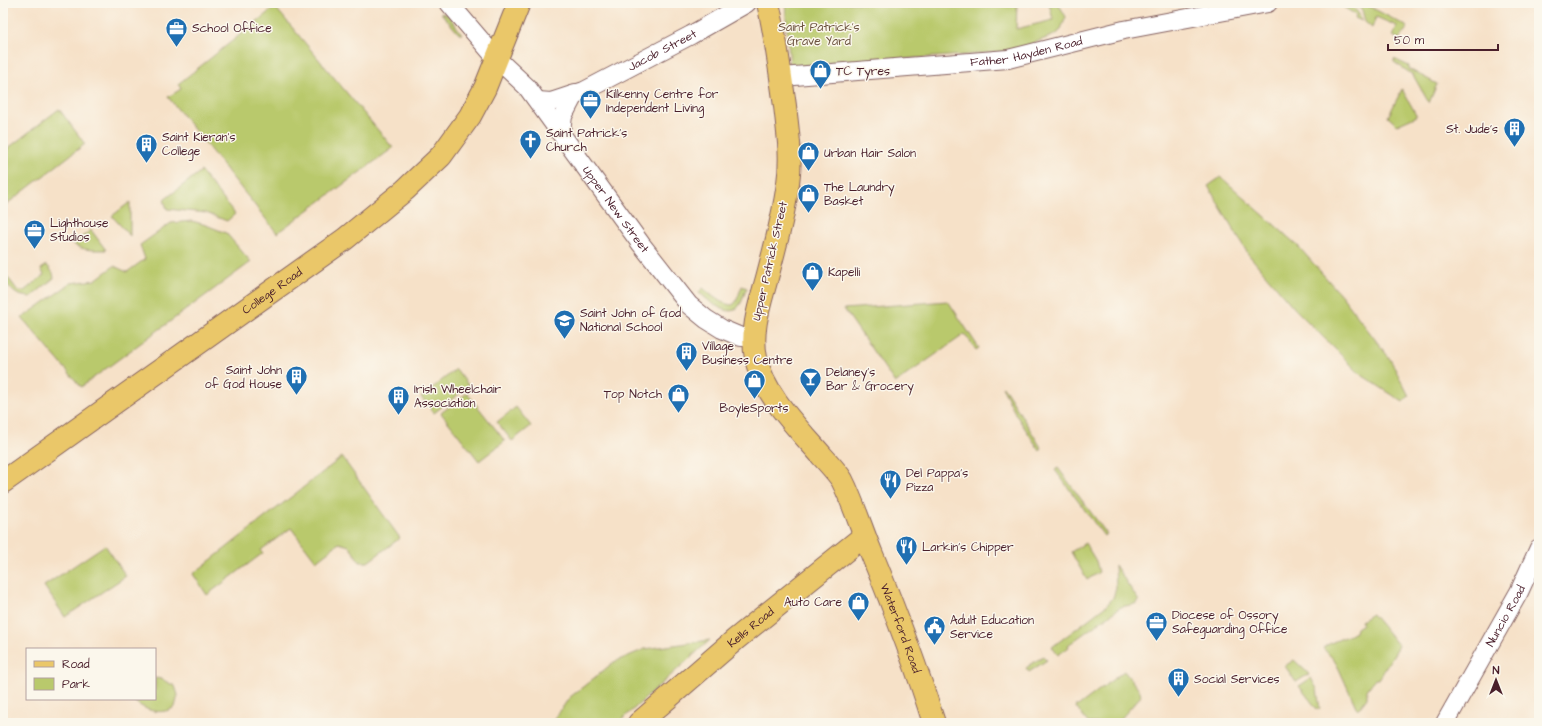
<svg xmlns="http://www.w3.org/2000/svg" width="1542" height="726" font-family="'Architects Daughter',sans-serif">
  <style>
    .green { fill: #b9c96c; stroke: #82744c }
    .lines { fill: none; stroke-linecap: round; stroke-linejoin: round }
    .minor-casing { stroke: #866362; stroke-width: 20 }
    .major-casing { stroke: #866362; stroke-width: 24 }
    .minor { stroke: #fff; stroke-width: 18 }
    .major { stroke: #eac769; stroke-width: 22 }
    .labels { text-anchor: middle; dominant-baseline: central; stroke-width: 3; stroke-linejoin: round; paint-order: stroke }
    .park-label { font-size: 12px; fill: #6b523e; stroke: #fbf7ec }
    .poi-label { font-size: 12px; fill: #4a1f2b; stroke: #fbf7ec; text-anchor: start }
    .street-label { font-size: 12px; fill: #4a1f2b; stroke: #fbf7ec }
  </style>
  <rect width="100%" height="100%" fill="#fbf7ec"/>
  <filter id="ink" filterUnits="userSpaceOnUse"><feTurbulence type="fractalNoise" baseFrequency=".025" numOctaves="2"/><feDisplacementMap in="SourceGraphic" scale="8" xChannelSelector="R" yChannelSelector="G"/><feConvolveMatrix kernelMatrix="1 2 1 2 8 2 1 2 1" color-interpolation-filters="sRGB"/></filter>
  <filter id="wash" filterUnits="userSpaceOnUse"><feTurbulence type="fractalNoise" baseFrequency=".012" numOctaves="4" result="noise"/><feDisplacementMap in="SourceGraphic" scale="16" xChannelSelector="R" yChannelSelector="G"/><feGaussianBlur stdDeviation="0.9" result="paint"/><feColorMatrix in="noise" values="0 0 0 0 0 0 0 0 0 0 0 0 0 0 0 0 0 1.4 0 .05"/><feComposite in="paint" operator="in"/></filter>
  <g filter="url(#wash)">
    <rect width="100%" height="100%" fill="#f6e1c8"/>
    <!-- green -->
    <g class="green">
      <path d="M785,3H1017L1016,29L1053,20L1049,3H1058L1066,17L1061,29L1058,33L1052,36L1015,50L967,55L832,63L790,67Z"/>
      <path d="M1337,3C1349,2 1359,10 1362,21L1355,18L1356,15Z"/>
      <path d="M1352,3H1363L1408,27L1399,39L1393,36L1397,26L1376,17L1372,28L1365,22L1362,10Z"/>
      <path d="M275,7L393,148L277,233L168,97L181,89L178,84Z"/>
      <path d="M441,13L448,15L462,34H459Z"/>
      <path d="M1394,59L1409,66V69L1437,84L1429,103L1413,75L1394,62Z"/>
      <path d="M1402,89L1417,116L1397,125L1388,117Z"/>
      <path d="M59,109L85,144L3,207V152Z"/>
      <path d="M201,171L235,214L227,221L206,213L167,209L164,200Z"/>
      <path d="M1221,177L1298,246L1342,296L1390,359L1409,396L1403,402L1360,374L1295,309L1248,254L1208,186Z"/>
      <path d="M130,202V236L112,216Z"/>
      <path d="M192,221L206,225L226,233L251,262L81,387L22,318L71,283L95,280L114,266L127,272L145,259L140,245L171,223Z"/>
      <path d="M91,230L106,250C94,250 83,251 73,244Z"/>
      <path d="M47,265L53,273L54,278L31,297C14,296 12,291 3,278L6,275L18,291H24L44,275L41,269Z"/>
      <path d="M742,286L747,288C744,293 743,301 739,306C730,320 707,300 699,292L703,288C712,296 721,304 732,305L736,302Z"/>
      <path d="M948,301L979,348L976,350L965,334L895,383L844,309Z"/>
      <path d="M456,369L469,386L434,413L421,397Z"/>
      <path d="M1003,386L1042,449L1040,451L1016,415L1002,387Z"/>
      <path d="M467,393L505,441L479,461L441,413Z"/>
      <path d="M516,407L531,426L512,441L497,422Z"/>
      <path d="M342,457L400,538L368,562H360L349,546L339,543L316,561L291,528L261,550L263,553L207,595L193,574Z"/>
      <path d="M1058,468L1107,534L1104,536L1055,470Z"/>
      <path d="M1085,543L1096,561L1099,572L1087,580L1071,552Z"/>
      <path d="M105,545L126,576L65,617L44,586Z"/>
      <path d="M1115,565L1139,601L1135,604L1121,607L1068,645L1069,647L1058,655L1052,647L1106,606L1113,598L1116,588Z"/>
      <path d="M1372,614L1399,646L1378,679H1375L1367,690V698L1361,706L1357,709L1339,669L1334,660L1323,648C1333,640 1344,639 1355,632L1356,628L1362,624L1361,621Z"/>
      <path d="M710,640L618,723H552L569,698L614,662L645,649Z"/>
      <path d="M1043,656L1047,660L1029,672L1026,668Z"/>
      <path d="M1294,660L1309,674L1296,682L1285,666Z"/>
      <path d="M1124,671L1140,691L1141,696L1117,723H1088L1075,706H1078Z"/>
      <path d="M155,678L161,679L175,686L178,695L175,707C161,716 144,711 132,699H155Z"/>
      <path d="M1311,678L1317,689L1320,709H1317L1299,686Z"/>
    </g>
  </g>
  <g filter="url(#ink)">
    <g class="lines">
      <defs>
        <g id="minor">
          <path id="s1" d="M449,3L496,58L527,87L641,244L689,305L706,319L722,329L741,337H754"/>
          <path id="s2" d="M782,77L1008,59L1124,30L1268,3"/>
          <path id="s3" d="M538,101L551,102L584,91L691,35L747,3"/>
          <path d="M561,132L563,116L575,93"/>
          <path id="s4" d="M1445,723L1519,592L1539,548"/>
        </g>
        <g id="major">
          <path id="s5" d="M768,3C776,37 780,71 785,106C788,133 792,156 788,183C784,214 776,244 768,274C761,301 750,329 756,358C763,394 799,429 822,456C829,464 837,472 842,480C854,504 861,528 871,552C894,608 916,665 934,723"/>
          <path id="s6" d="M3,482L345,239L405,190L441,156L470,116L485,88L519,3"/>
          <path id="s7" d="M639,723L736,639L864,536"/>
        </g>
      </defs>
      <!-- minor casing -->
      <use href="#minor" class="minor-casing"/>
      <!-- major casing -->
      <use href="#major" class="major-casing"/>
      <!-- minor -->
      <use href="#minor" class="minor"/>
      <!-- major -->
      <use href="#major" class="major"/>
    </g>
  </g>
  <!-- icons -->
  <defs>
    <symbol id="office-pin" viewBox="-11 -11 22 30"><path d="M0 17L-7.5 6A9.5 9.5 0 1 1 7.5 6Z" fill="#1f6fb2" stroke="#fbf7ec"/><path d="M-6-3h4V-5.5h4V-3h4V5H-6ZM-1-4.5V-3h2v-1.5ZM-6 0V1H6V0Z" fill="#fff"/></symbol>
    <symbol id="shop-pin" viewBox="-11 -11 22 30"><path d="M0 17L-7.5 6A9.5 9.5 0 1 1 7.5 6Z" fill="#1f6fb2" stroke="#fbf7ec"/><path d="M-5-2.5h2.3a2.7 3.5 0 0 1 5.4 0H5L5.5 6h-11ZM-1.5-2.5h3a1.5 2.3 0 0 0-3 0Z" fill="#fff"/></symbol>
    <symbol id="building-pin" viewBox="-11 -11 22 30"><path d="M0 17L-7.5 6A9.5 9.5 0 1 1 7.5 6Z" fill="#1f6fb2" stroke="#fbf7ec"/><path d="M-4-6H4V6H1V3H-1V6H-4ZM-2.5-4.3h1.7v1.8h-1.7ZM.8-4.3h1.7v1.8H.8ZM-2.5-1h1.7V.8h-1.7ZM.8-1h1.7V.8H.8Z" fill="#fff"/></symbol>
    <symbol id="church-pin" viewBox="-11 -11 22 30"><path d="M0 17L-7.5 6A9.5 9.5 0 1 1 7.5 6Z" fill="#1f6fb2" stroke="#fbf7ec"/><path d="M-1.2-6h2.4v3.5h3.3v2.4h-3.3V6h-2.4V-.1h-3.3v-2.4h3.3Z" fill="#fff"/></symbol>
    <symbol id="school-pin" viewBox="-11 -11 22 30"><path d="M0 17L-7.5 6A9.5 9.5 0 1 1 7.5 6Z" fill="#1f6fb2" stroke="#fbf7ec"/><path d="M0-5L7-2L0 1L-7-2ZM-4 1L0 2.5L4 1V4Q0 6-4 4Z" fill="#fff"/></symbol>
    <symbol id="bar-pin" viewBox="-11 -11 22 30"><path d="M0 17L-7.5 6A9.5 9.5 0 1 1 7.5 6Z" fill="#1f6fb2" stroke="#fbf7ec"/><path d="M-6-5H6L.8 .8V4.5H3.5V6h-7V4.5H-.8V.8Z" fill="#fff"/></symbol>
    <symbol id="restaurant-pin" viewBox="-11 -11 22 30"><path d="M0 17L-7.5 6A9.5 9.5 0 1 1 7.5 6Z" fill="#1f6fb2" stroke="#fbf7ec"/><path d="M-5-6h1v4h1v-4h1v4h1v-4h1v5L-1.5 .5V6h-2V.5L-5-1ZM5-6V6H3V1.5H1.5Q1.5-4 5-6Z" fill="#fff"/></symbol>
    <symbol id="civic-pin" viewBox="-11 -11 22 30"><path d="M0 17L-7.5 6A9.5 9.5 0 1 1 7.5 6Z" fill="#1f6fb2" stroke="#fbf7ec"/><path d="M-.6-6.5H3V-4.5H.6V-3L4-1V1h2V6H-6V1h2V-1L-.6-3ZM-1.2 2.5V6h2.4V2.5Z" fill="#fff"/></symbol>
  </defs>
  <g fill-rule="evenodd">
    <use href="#office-pin" x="164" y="16" width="25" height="34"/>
    <use href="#shop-pin" x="808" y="58" width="25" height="34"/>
    <use href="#office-pin" x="578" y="88" width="25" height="34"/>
    <use href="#building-pin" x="1502" y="116" width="25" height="34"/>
    <use href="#church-pin" x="518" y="128" width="25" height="34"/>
    <use href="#building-pin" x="134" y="132" width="25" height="34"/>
    <use href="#shop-pin" x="796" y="140" width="25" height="34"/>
    <use href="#shop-pin" x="796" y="182" width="25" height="34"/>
    <use href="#office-pin" x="22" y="218" width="25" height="34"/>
    <use href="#shop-pin" x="800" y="260" width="25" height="34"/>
    <use href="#school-pin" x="552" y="308" width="25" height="34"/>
    <use href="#building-pin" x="674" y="340" width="25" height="34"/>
    <use href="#building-pin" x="284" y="364" width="25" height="34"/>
    <use href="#bar-pin" x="798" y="366" width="25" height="34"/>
    <use href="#shop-pin" x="742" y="368" width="25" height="34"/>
    <use href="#shop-pin" x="666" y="382" width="25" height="34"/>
    <use href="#building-pin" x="386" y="384" width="25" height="34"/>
    <use href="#restaurant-pin" x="878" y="468" width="25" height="34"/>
    <use href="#restaurant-pin" x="894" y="534" width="25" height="34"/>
    <use href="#shop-pin" x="846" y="590" width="25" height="34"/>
    <use href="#office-pin" x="1144" y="610" width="25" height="34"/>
    <use href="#civic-pin" x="922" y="614" width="25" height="34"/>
    <use href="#building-pin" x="1166" y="666" width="25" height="34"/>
  </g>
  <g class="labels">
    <!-- park labels -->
    <g class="park-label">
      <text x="819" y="27">Saint Patrick's<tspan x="819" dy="14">Grave Yard</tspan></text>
    </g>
    <!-- poi labels -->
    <g class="poi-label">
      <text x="192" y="28">School Office</text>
      <text x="836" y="71">TC Tyres</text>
      <text x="606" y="94">Kilkenny Centre for<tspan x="606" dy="14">Independent Living</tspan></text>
      <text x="1498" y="129" text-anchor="end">St. Jude's</text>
      <text x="546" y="133">Saint Patrick's<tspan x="546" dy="14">Church</tspan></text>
      <text x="162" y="137">Saint Kieran's<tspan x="162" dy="14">College</tspan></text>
      <text x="824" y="153">Urban Hair Salon</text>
      <text x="824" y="187">The Laundry<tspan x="824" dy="14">Basket</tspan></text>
      <text x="50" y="223">Lighthouse<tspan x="50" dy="14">Studios</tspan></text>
      <text x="828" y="272">Kapelli</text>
      <text x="580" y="313">Saint John of God<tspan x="580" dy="14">National School</tspan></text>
      <text x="702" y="346">Village<tspan x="702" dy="14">Business Centre</tspan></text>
      <text x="282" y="370" text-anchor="end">Saint John<tspan x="282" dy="14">of God House</tspan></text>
      <text x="826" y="372">Delaney's<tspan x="826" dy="14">Bar &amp; Grocery</tspan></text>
      <text x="414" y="389">Irish Wheelchair<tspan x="414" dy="14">Association</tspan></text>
      <text x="662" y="394" text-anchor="end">Top Notch</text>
      <text x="754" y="408" text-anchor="middle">BoyleSports</text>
      <text x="906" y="473">Del Pappa’s<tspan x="906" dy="14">Pizza</tspan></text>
      <text x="922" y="547">Larkin’s Chipper</text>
      <text x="842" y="602" text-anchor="end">Auto Care</text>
      <text x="1172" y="615">Diocese of Ossory<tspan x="1172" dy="14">Safeguarding Office</tspan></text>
      <text x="950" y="620">Adult Education<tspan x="950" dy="14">Service</tspan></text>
      <text x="1194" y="679">Social Services</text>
    </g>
    <!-- street labels -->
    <g class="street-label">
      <text stroke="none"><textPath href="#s3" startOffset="136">Jacob Street</textPath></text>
      <text stroke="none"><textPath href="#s2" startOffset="246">Father Hayden Road</textPath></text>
      <text stroke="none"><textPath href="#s1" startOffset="266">Upper New Street</textPath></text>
      <text transform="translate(770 261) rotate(-77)">Upper Patrick Street</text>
      <text stroke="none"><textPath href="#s6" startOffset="330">College Road</textPath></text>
      <text stroke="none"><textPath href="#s4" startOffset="123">Nuncio Road</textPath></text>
      <text stroke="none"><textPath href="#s7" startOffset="147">Kells Road</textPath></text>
      <text stroke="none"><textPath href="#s5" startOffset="671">Waterford Road</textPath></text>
    </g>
  </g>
  <!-- margin -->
  <rect width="1542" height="726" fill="none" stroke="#fbf7ec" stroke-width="16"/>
  <!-- legend -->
  <rect x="26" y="648" width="130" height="52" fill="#fbf7ec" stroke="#b4a19f"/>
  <rect x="34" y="661" width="20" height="6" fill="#eac769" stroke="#b4a19f"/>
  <text x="62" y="668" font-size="12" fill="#4a1f2b">Road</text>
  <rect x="34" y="678" width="20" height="12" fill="#b9c96c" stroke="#b4a19f"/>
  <text x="62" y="688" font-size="12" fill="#4a1f2b">Park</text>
  <!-- north arrow -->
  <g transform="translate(1496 680)" stroke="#fbf7ec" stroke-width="3" paint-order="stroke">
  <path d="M0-3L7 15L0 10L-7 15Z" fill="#4a1f2b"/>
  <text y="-6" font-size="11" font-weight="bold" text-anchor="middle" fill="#4a1f2b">N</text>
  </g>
  <!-- scale -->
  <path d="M1388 44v6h110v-6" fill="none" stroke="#4a1f2b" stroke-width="2"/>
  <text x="1394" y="44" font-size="12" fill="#4a1f2b" stroke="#fbf7ec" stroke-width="3" paint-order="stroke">50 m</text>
</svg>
